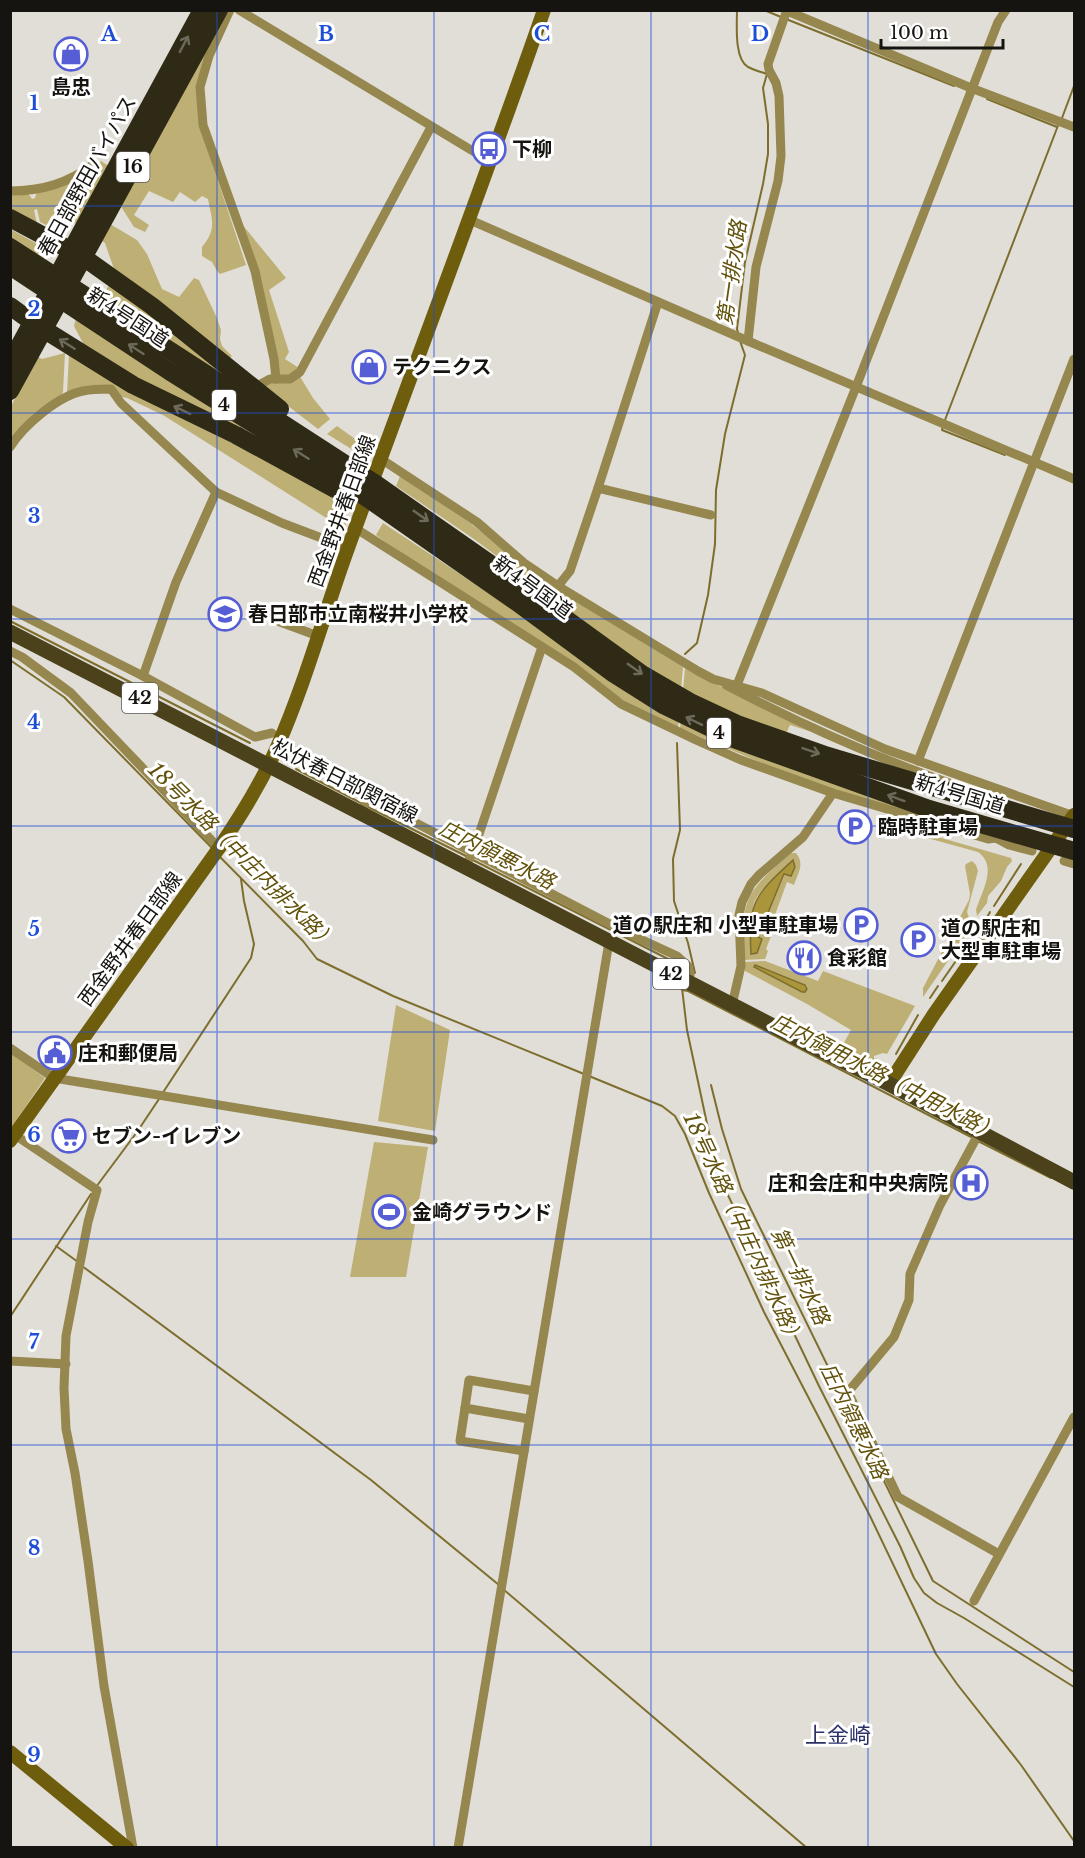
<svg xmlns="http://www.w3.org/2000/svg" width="1085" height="1858" font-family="'Libre Baskerville','Noto Sans JP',serif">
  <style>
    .green { fill: #beaf75; fill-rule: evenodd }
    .water { fill: #ab953a; stroke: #7e6e2e; stroke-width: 1.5 }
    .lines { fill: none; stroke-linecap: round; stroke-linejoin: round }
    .stream { stroke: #7e6e2e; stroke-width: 2 }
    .street { stroke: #96874f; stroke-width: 9 }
    .secondary { stroke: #6f5d0e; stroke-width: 14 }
    .primary { stroke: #4b411a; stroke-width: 15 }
    .highway { stroke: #2f2a16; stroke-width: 18 }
    .oneway { stroke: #6d6a5c }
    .grid { fill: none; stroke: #1d4ed8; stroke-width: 1.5; stroke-opacity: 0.55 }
    .labels { text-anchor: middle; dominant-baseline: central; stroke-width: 6; stroke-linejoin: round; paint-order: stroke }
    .shield { fill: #fff; stroke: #5b5a58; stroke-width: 1.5 }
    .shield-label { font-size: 18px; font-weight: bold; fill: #151411 }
    .poi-label { font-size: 20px; font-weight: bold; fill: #151411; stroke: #fff; text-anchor: start }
    .street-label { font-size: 20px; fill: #151411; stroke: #fff }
    .water-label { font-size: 21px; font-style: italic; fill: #61510a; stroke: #fff }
    .quarter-label { font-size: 22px; fill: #2a306a; stroke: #fff }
    .grid-label { font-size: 20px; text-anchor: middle; font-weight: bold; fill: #1d4ed8; stroke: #fff; stroke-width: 6; stroke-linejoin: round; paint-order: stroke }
  </style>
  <rect width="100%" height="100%" fill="#e0ded6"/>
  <!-- green -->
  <g class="green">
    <path d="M222,17L203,83L207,148L246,265L220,274L217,271L212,262L202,256V247C217,229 212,220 208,199L202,196L195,202L180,192L173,202L149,191L134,215L149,225L145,232L134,227L120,205Z"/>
    <path d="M101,161L110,167L77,223L50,227L40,222L37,209L34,210L37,224L11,210V192L28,193L32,199L35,198L37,191L77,179Z"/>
    <path d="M241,223L286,278L269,290L289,352L285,359L299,368L296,373L281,378Z"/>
    <path d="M110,224L137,240L147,254L162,289L179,297L194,278L199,280L216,316L221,330L220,339L222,346L232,356L229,359L114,269L105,243L101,240Z"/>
    <path d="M10,229L43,247L45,253L44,255L39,253L37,256L11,238Z"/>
    <path d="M110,283L240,385L106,302L109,297L104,294Z"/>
    <path d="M76,318L254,433L180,403L85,347L74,326Z"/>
    <path d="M65,353L63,392L61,396L11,442V406L38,357L42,359Z"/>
    <path d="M69,354L307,482L342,502L348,518L340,542L328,519L163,415L127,398L118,396L112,387L67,393Z"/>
    <path d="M299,375L313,398L330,419L318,429L262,386Z"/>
    <path d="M337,426L365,446L353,450L327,434Z"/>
    <path d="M400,476L470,523L557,589L556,594L549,595L474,539L396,486Z"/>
    <path d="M383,523L679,719L678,727L623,700L384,541L376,535Z"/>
    <path d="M562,593L683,667L681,690L653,672L562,605L559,599Z"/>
    <path d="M685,668L780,717L812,732L790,725L785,736L683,691Z"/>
    <path d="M681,720L932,816L895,810L771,767L680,728Z"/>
    <path d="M893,824L1011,858L1012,861L1007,867L1001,881L988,896L987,903L977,916L976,910C982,891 998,866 978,852L891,828Z"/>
    <path d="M791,853H796C805,864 798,873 794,885L787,882L768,934L771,936L766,949L768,951L765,959L744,960C741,898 745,893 791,853ZM793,861L795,867L791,876L785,874L758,937C757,929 752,917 753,908C754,892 782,871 793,861Z"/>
    <path d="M972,861L976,865L978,871L967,912L972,926L923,997V988L969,900L970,894L965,866L966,864Z"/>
    <path d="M765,961L818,981L823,971L915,1006L887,1054L883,1053L874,1056V1058H877V1061L870,1063L850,1053L848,1055L840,1050L851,1030L807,1004L745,971L744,962ZM755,965L807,986L806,990L802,992Z"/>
    <path d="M396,1005L450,1030L435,1131L378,1121Z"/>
    <path d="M11,1053L45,1078L11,1128Z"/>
    <path d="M374,1142L428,1147L406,1277H350Z"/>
  </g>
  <!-- water -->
  <g class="water">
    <path d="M793,860L795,867L791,876L784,874L758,937L762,939L757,953L751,954C748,901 755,895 793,860Z"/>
    <path d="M755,965L805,985L807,989L805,992H802L754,967Z"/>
  </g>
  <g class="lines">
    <!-- stream -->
    <g class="stream">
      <path d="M737,10C737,25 734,59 748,67C754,70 761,72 767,74L763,88L768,124V154L763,184L745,262L737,329L738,333"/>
      <path d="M764,10L781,17"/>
      <path d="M786,19L954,86"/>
      <path d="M987,99L1057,127"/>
      <path d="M1062,118L1074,86"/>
      <path d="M945,420L1059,123"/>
      <path d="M943,426L942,430L1005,455"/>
      <path d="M10,621L250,743"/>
      <path d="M685,654L697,643L708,595L715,544L716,490L725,434L745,355L740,341"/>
      <path d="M10,660L64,697L212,848"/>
      <path d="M677,743L680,830L673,859L674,901L688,943L695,973"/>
      <path d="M296,769L361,803"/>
      <path d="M366,806L468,857"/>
      <path d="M220,857L303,941L317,959L393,996L584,1074"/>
      <path d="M473,860L678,964L679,971"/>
      <path d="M994,906L1021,864"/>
      <path d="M986,919L990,912"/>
      <path d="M942,981L976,932"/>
      <path d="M682,988L687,1030L706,1119L715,1159L726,1191L819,1386L900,1546L914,1578L924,1593L937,1603L964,1618L1074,1687"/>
      <path d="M682,990L688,991L973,1138"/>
      <path d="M930,998L938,986"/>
      <path d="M896,1054L918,1015"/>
      <path d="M589,1076L662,1106L675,1116L685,1134L709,1193L764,1312L870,1516L936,1654L957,1684L1021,1765L1074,1841"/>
      <path d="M711,1085L722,1129L741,1189L933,1581L1074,1672"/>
      <path d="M162,1094L251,958L254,944L244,901L241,879"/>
      <path d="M978,1141L1051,1178"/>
      <path d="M96,1187L137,1132L159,1099"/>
      <path d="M56,1246L78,1262"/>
      <path d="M82,1266L371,1480L499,1585"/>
      <path d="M10,1317L91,1194"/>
      <path d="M503,1589L807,1848"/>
    </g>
    <!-- street -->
    <g class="street">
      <path d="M230,10L209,56L200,87L203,125L255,271L274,359L276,379"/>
      <path d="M239,10L491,162"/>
      <path d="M785,10L971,88L1074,127"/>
      <path d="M10,191C43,191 68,183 94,164"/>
      <path d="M470,220L748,341L1074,479"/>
      <path d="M748,341L756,267L778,181L781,156L779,96L776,83L769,70L768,64L787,10"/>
      <path d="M253,388L270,379H290L300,372L431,127"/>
      <path d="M10,447C24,425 58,396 83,391C92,389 102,389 111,389L121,403L216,492L282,523L348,548"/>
      <path d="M381,459L477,522L524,563L558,586L698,671L713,679L762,693L885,749L1074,816"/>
      <path d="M598,488L711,515"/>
      <path d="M355,528L574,667L621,704L696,740L741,760L833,793L988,839L996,838L1004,831"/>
      <path d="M558,586L570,571L598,488L658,302"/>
      <path d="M10,609L143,676L255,737L272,733"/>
      <path d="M280,622L318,636"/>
      <path d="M10,651L22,657L71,693L219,848"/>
      <path d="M143,676L176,582L216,492"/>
      <path d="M726,685C798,723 872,756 949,783"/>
      <path d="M737,685L856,387L998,22L1006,10"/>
      <path d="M918,761L1074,359"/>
      <path d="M361,812L368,798L625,932L677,956L688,966L690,975L687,982"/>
      <path d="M996,838L1009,845L1032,851"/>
      <path d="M1064,861L1074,864"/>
      <path d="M465,867L473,852L542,647"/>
      <path d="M732,1005L741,966L739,915L742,902L751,884L759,875L803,837L833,793"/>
      <path d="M10,1048L54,1078L433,1140"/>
      <path d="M979,1133L940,1205L910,1274L909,1300L894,1337L848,1392L898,1497L999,1554"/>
      <path d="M15,1135L97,1190L88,1222L66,1336L64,1388L66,1429L75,1473L88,1561L104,1686L133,1848"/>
      <path d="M10,1361L66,1364"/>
      <path d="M465,1408L460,1441L524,1451"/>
      <path d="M529,1419L465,1408L469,1380L534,1391"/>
      <path d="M974,1601L1074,1417"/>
      <path d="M458,1848L609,942"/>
    </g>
    <!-- secondary -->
    <g class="secondary">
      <path d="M889,1084L934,1014L1074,815"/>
      <path d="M10,1141L219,848C241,815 262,782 278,745C306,681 324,614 348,548C413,369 481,191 544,10"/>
      <path d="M10,1752L127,1848"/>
    </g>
    <!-- primary -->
    <path class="primary" d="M10,632L810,1045L889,1084L1074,1182"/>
    <!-- highway -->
    <g class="highway">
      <path d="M10,218L83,257L152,306L280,409"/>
      <path d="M10,247L373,482L489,563L642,674L692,703L737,724L828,756L1074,829"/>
      <path d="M10,266L169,371L308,458L367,498L518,603L614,674L663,705L731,738L929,809L1074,851"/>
      <path d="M10,306L32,322L133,385L236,435L335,489"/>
      <path d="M10,363L202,10"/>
      <path d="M10,391L219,10"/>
    </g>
  </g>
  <!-- one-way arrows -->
  <defs><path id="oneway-shaft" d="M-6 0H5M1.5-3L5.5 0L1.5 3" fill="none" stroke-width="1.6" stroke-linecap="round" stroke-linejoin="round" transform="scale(1.5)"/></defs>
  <g class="oneway">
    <use href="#oneway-shaft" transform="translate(184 44) rotate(-62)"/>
    <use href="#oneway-shaft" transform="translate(67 344) rotate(-148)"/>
    <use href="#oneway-shaft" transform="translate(136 349) rotate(-147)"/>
    <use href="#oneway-shaft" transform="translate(182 410) rotate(-155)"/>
    <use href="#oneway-shaft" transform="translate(301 454) rotate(-148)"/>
    <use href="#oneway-shaft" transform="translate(421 516) rotate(35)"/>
    <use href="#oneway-shaft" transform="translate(635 669) rotate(35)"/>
    <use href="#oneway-shaft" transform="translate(694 721) rotate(-154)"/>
    <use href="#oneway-shaft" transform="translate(811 751) rotate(18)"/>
    <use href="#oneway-shaft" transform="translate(896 798) rotate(-160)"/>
  </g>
  <!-- grid -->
  <path class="grid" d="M217,10V1848M434,10V1848M651,10V1848M868,10V1848M10,206H1074M10,413H1074M10,619H1074M10,826H1074M10,1032H1074M10,1239H1074M10,1445H1074M10,1652H1074"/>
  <!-- icons -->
  <defs>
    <symbol id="shop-ring" viewBox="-11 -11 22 22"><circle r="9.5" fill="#fff" stroke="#555ed5" stroke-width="1.5"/><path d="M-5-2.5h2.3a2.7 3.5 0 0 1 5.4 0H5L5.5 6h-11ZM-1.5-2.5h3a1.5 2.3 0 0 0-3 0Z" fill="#555ed5"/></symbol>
    <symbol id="bus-ring" viewBox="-11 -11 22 22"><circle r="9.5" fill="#fff" stroke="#555ed5" stroke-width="1.5"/><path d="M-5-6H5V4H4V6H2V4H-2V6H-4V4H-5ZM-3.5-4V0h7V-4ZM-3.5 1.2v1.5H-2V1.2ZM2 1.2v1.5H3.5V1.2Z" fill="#555ed5"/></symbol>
    <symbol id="school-ring" viewBox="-11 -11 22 22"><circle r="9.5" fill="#fff" stroke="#555ed5" stroke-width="1.5"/><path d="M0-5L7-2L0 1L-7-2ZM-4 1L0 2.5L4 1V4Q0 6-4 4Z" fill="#555ed5"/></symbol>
    <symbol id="parking-ring" viewBox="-11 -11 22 22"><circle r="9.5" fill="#fff" stroke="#555ed5" stroke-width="1.5"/><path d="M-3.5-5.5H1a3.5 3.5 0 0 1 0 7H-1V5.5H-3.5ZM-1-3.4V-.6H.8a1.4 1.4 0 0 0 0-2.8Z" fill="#555ed5"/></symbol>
    <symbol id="restaurant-ring" viewBox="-11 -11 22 22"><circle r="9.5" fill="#fff" stroke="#555ed5" stroke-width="1.5"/><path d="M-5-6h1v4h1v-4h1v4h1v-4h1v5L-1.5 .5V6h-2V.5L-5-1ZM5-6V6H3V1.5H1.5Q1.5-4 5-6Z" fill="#555ed5"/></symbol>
    <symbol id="civic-ring" viewBox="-11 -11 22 22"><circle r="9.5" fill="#fff" stroke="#555ed5" stroke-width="1.5"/><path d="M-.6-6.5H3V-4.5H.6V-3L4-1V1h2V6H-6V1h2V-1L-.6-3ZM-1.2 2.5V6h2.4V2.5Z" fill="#555ed5"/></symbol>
    <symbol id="supermarket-ring" viewBox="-11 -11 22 22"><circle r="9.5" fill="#fff" stroke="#555ed5" stroke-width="1.5"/><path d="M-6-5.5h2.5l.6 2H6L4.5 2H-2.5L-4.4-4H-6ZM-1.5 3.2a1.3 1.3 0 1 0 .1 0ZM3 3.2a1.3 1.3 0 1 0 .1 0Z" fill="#555ed5"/></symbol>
    <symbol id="hospital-ring" viewBox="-11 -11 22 22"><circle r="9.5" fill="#fff" stroke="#555ed5" stroke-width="1.5"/><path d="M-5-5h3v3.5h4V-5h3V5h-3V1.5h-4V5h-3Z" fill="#555ed5"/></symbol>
    <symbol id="stadium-ring" viewBox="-11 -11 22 22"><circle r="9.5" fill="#fff" stroke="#555ed5" stroke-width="1.5"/><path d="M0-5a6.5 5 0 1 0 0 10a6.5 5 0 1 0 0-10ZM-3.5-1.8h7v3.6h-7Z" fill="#555ed5"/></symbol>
  </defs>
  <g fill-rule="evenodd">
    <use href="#shop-ring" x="52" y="35" width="38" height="38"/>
    <use href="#bus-ring" x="470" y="130" width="38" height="38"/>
    <use href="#shop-ring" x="350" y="348" width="38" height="38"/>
    <use href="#school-ring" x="206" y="595" width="38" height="38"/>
    <use href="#parking-ring" x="836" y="808" width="38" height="38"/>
    <use href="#parking-ring" x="842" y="906" width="38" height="38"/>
    <use href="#parking-ring" x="899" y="921" width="38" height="38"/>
    <use href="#restaurant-ring" x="785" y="939" width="38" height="38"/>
    <use href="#civic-ring" x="36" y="1034" width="38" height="38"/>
    <use href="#supermarket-ring" x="50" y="1117" width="38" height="38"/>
    <use href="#hospital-ring" x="952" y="1164" width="38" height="38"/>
    <use href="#stadium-ring" x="370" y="1193" width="38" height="38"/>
  </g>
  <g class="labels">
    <!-- shield labels -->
    <g class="shield">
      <rect x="116.5" y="152" width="33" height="30" rx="4.5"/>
      <rect x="212" y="390" width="24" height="30" rx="4.5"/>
      <rect x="122" y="683" width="36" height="30" rx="4.5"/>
      <rect x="707" y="718" width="24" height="30" rx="4.5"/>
      <rect x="653" y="959" width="36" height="30" rx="4.5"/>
    </g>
    <g class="shield-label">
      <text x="133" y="167">16</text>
      <text x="224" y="405">4</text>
      <text x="140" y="698">42</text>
      <text x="719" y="733">4</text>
      <text x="671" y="974">42</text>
    </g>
    <!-- poi labels -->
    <g class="poi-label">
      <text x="71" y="87" text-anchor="middle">島忠</text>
      <text x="512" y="149">下柳</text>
      <text x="392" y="367">テクニクス</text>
      <text x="248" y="614">春日部市立南桜井小学校</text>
      <text x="878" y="827">臨時駐車場</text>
      <text x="838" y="925" text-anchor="end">道の駅庄和 小型車駐車場</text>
      <text x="941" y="928">道の駅庄和<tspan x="941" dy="23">大型車駐車場</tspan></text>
      <text x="827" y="958">食彩館</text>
      <text x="78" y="1053">庄和郵便局</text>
      <text x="92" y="1136">セブン-イレブン</text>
      <text x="948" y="1183" text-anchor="end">庄和会庄和中央病院</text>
      <text x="412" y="1212">金崎グラウンド</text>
    </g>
    <!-- street labels -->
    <g class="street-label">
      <text transform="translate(87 176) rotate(-61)">春日部野田バイパス</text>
      <text transform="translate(128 317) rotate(33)">新4号国道</text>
      <text transform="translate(342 511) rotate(-70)">西金野井春日部線</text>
      <text transform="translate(533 587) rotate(36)">新4号国道</text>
      <text transform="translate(345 781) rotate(27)">松伏春日部関宿線</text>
      <text transform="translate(960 794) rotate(17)">新4号国道</text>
      <text transform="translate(130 939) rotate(-54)">西金野井春日部線</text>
    </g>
    <!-- water labels -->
    <g class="water-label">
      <text transform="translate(732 273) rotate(-82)">第一排水路</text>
      <text transform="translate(497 855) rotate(27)">庄内領悪水路</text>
      <text transform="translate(242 856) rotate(45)">18号水路（中庄内排水路）</text>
      <text transform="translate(885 1077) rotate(27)">庄内領用水路（中用水路）</text>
      <text transform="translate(743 1229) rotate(65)">18号水路（中庄内排水路）</text>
      <text transform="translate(800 1276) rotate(64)">第一排水路</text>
      <text transform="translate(854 1421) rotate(64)">庄内領悪水路</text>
    </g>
    <!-- quarter labels -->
    <g class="quarter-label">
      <text x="838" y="1735">上金崎</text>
    </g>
  </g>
  <g class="grid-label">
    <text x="109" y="41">A</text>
    <text x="326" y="41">B</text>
    <text x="542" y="41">C</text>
    <text x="760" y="41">D</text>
    <text x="34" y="110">1</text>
    <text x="34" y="316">2</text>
    <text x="34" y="523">3</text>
    <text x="34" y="729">4</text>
    <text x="34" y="936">5</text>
    <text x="34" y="1142">6</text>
    <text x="34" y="1349">7</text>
    <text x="34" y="1555">8</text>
    <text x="34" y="1762">9</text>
  </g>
  <!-- border -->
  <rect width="1085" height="1858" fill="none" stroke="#151411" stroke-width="24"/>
  <!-- scale -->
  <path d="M881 39v9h122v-9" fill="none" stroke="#151411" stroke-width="3"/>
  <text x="890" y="39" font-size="18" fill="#151411" stroke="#ffffff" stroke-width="4.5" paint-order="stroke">100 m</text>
</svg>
